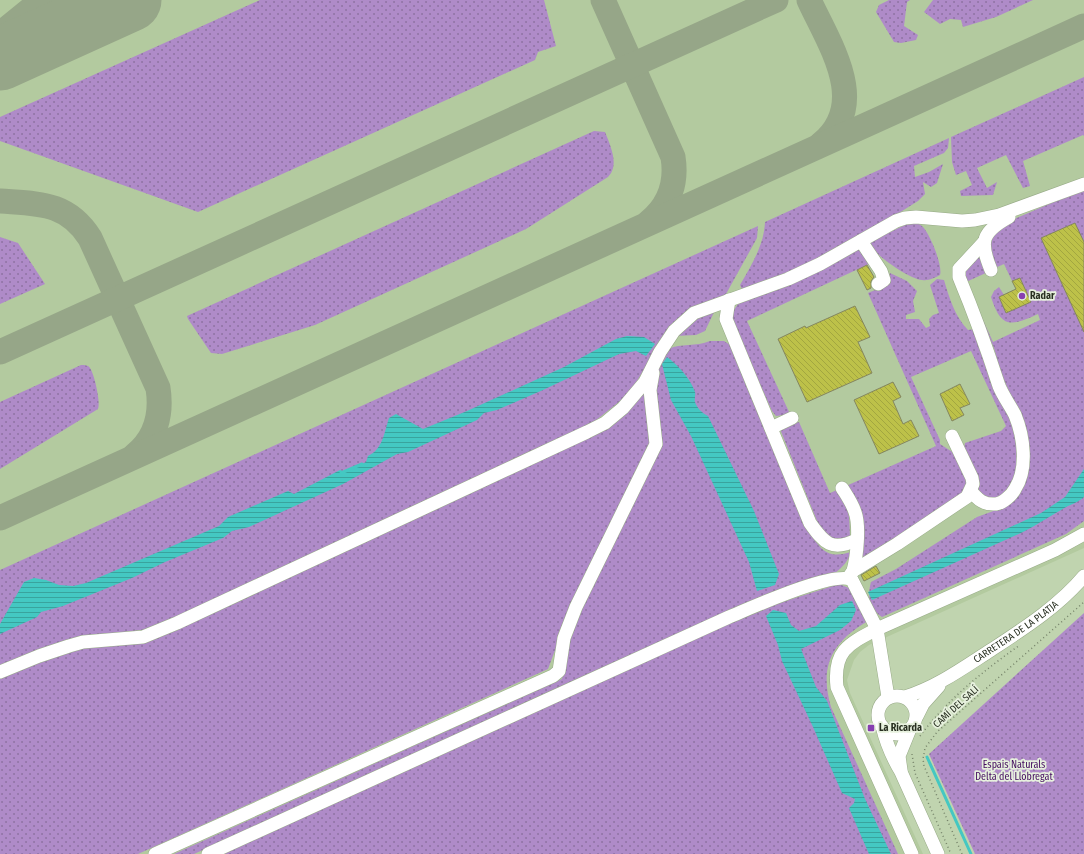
<svg xmlns="http://www.w3.org/2000/svg" width="1084" height="854" font-family="'Fira Sans Condensed',sans-serif">
  <style>
    .built { fill: #b3ca9f }
    .grass { fill: url(#grass-dots) }
    .water { fill: url(#water-rules) }
    .lines { fill: none; stroke-linecap: round; stroke-linejoin: round }
    .stream { stroke: #44c8c2; stroke-width: 3 }
    .taxiway { stroke: #96a688; stroke-width: 25 }
    .runway { stroke: #96a688; stroke-width: 63 }
    .building { fill: url(#building-back-hatch); stroke: #848660 }
    .minor-casing { stroke: #97aa87; stroke-width: 14 }
    .path { stroke: #76846a; stroke-width: 1.5; stroke-dasharray: 1 3; stroke-linecap: butt }
    .minor { stroke: #fff; stroke-width: 13 }
    .poi-dot { fill: #873fb1; stroke: #e7f1de; stroke-width: 1.5 }
    .labels { text-anchor: middle; dominant-baseline: central; stroke-width: 3.5; stroke-linejoin: round; paint-order: stroke }
    .poi-label { font-size: 10px; font-weight: bold; fill: #282f21; stroke: #e7f1de; text-anchor: start }
    .street-label { font-size: 10px; fill: #282f21; stroke: #e7f1de }
    .park-label { font-size: 10px; fill: #430b5f; stroke: #e7f1de }
  </style>
  <defs>
    <pattern id="grass-dots" width="8" height="8" patternUnits="userSpaceOnUse"><rect width="8" height="8" fill="#af8bc8"/><path d="M2 2h.1M6 6h.1" fill="none" stroke="#8e72a2" stroke-width="1.8" stroke-linecap="round"/></pattern>
    <pattern id="water-rules" width="6" height="5" patternUnits="userSpaceOnUse"><rect width="6" height="5" fill="#44c8c2"/><path d="M0 2.5h6" fill="none" stroke="#39a39d"/></pattern>
    <pattern id="building-back-hatch" width="6" height="6" patternUnits="userSpaceOnUse"><rect width="6" height="6" fill="#bdc149"/><path d="M-1 5l2 2M0 0l6 6M5-1l2 2" fill="none" stroke="#a2a640"/></pattern>
  </defs>
  <rect width="100%" height="100%" fill="#c0d4af"/>
  <!-- built -->
  <path class="built" d="M0,0H1084V548L869,645L860,652L854,660L847,680L850,693L923,854H0Z"/>
  <!-- grass -->
  <g class="grass">
    <path d="M260,0H544L556,46L538,52L535,60L198,212L0,141V117Z"/>
    <path d="M889,0H910L907,2L904,26L918,35L916,40L901,43L894,42L876,12L879,5Z"/>
    <path d="M933,0H1033L996,17L963,27L961,20L950,19L940,24L924,12Z"/>
    <path d="M1084,77V136L1083,135L1023,161L1030,186L1023,188L1006,155L977,168L987,188L997,182L993,195L961,196L960,191L972,185L966,171L956,175L952,162L951,137Z"/>
    <path d="M594,131L605,132C610,145 620,165 608,177L526,229L315,325L222,354L211,353L188,319L187,316Z"/>
    <path d="M949,138L948,148L944,153L914,166L915,177L929,172L943,164L937,183L931,187L923,182L925,194L918,201L875,228L793,273L742,289L740,285C752,264 764,245 765,222Z"/>
    <path d="M1084,189V521L1066,534L882,617C869,608 867,596 871,582L896,569L977,517L1007,506L1023,485L1029,467L1025,438L1017,409L1001,373L994,348L964,280L963,272L978,254L985,255L988,272L966,282L993,342L1040,320L1038,314C1010,327 1001,328 991,297L994,291L999,287L1004,295L999,297L1006,313L1031,301L1020,278L1012,281L1004,264L995,268L988,249L991,233L1007,222Z"/>
    <path d="M911,222C915,223 919,223 923,227C930,234 943,266 940,275C934,278 929,281 922,280C909,279 875,255 868,243Z"/>
    <path d="M758,226L757,238L726,294L660,343L629,394L585,429L150,629L82,637L0,666V570Z"/>
    <path d="M0,237L18,243L45,284L0,304Z"/>
    <path d="M860,247L871,263L747,321L790,414L776,416L772,411L733,324L732,313L738,304Z"/>
    <path d="M890,273L907,281L917,291L913,301L915,312L906,315V319H919L926,328L930,326L929,319L933,315L939,313L930,285L937,279L944,280C949,297 955,317 968,330L975,329L1021,441L1016,487L993,500L978,495L964,448L965,443L1001,431L1006,426L971,351L911,377L940,440V444L957,455L967,479L966,488L960,496L863,560L861,541L846,486L936,446L868,293C880,288 887,286 890,273Z"/>
    <path d="M717,306L705,331L696,335L675,336L683,326Z"/>
    <path d="M710,341H724L730,345L807,528C820,548 825,560 851,552C848,561 843,567 835,573L711,619L194,854H174L562,679L567,638L660,442C658,424 649,359 668,349C681,343 696,347 710,341Z"/>
    <path d="M81,365C85,365 88,365 90,368C94,373 101,403 98,409L0,469V402Z"/>
    <path d="M643,387L652,439L557,645L548,669L138,854H0V675L85,645L127,643L585,438Z"/>
    <path d="M799,422L830,493L837,490C850,508 849,514 850,536L841,542L827,537L817,521L780,429Z"/>
    <path d="M839,584L849,588L868,621C832,642 819,666 831,707L898,854H217L767,607Z"/>
    <path d="M1084,613V854H975L929,754Z"/>
  </g>
  <!-- water -->
  <g class="water">
    <path d="M627,336L644,337L655,344L646,356L636,351L619,354L543,390L497,410L484,413L477,420L408,452L397,454L343,484L249,527L232,531L223,538L165,562L132,578L63,606L41,612L37,617L0,634V624L24,582L34,578L46,580L59,585L73,586L86,583L219,526L228,517L288,491L294,494L340,470L346,472L366,462L368,456C383,449 384,433 389,418L396,414L423,429L467,411L564,367L616,339Z"/>
    <path d="M667,357C678,365 690,378 695,392C696,395 694,399 695,402C697,408 702,413 708,416L754,511L779,574L775,585L757,591L749,562L691,436L671,400L662,364Z"/>
    <path d="M1084,469V497C1078,502 1075,503 1068,506C1053,514 1039,524 1023,532L872,600L868,592L1041,513L1065,497Z"/>
    <path d="M852,601L856,610L851,621L840,630L801,649L816,687L827,701L865,799L891,854H869L849,808L854,803L855,799L842,793L813,727L782,661L778,645L766,616L773,610L786,613L791,625L799,631L816,626L840,605Z"/>
  </g>
  <g class="lines">
    <!-- stream -->
    <g class="stream">
      <path d="M341,473L362,464"/>
      <path d="M927,757L971,854"/>
    </g>
    <!-- taxiway -->
    <g class="taxiway">
      <path d="M603,0L673,157C677,182 670,205 649,222"/>
      <path d="M809,0C829,44 871,104 821,144"/>
      <path d="M0,34L42,0"/>
      <path d="M0,201C39,204 67,202 90,238L158,388C162,414 156,438 135,455"/>
      <path d="M0,352L776,0"/>
      <path d="M0,518L1084,26"/>
    </g>
    <!-- runway -->
    <path class="runway" d="M0,59L130,0"/>
  </g>
  <!-- building -->
  <g class="building">
    <path d="M1075,223L1084,242V332L1041,238Z"/>
    <path d="M867,265L874,277L871,281V288L867,290L857,270Z"/>
    <path d="M1020,278L1031,302L1006,313L999,297L1016,289L1012,281Z"/>
    <path d="M855,306L870,337L858,342L872,373L807,402L778,339L805,326L806,328Z"/>
    <path d="M893,382L901,397L893,401L903,424L911,420L919,436L879,454L854,400Z"/>
    <path d="M960,384L970,404L960,408L964,415L952,421L940,394Z"/>
    <path d="M876,566L880,573L864,581L861,575Z"/>
  </g>
  <g class="lines">
    <defs>
      <g id="minor">
        <path d="M861,241L881,271L884,280L878,284"/>
        <path d="M991,270C979,241 982,232 1009,217"/>
        <path d="M729,300L726,319L810,523C824,543 832,552 856,540"/>
        <path d="M771,428L792,418"/>
        <path d="M842,488C847,496 852,503 855,512C860,526 857,556 853,571"/>
        <path d="M971,491C978,500 984,505 996,504C1003,503 1012,495 1015,489C1028,469 1024,437 1015,415C1010,405 1003,396 999,386C987,349 974,313 959,277V269L984,242"/>
        <path d="M848,578L853,571L897,544L967,497L973,484L972,478L952,436"/>
        <path d="M0,672L39,656L69,646L83,642L143,637L177,623L587,432L605,423L623,408L645,382L660,352L674,331L694,313L788,279L820,264L896,221L905,218L916,217L962,221L975,220L999,215L1084,184"/>
        <circle cx="897" cy="715" r="19"/>
        <path id="s1" d="M905,697C937,687 963,668 991,650C1023,629 1059,606 1084,576"/>
        <path d="M917,716L923,704L939,686"/>
        <path d="M882,726C886,743 892,757 901,772L938,854"/>
        <path d="M901,770L899,756L910,729"/>
        <path d="M155,854L553,676L559,671L564,638L576,607L656,444L650,390L653,373"/>
        <path d="M208,854L729,617C751,608 834,570 852,580L877,629L888,697"/>
        <path d="M912,854L837,687C833,651 848,644 877,629L1055,550L1084,534"/>
      </g>
    </defs>
    <!-- minor casing -->
    <use href="#minor" class="minor-casing"/>
    <!-- path -->
    <g class="path">
      <path d="M920,736C947,700 983,671 1020,645"/>
      <path d="M912,754L915,773L951,854"/>
      <path d="M962,854L924,766L923,759L925,748L937,732L1084,602"/>
    </g>
    <!-- minor -->
    <use href="#minor" class="minor"/>
  </g>
  <!-- markers -->
  <g class="poi-dot">
    <circle cx="1022" cy="296" r="4"/>
    <rect x="867" y="724" width="8" height="8" rx="2"/>
  </g>
  <g class="labels">
    <!-- poi labels -->
    <g class="poi-label">
      <text x="1030" y="296">Radar</text>
      <text x="879" y="728">La Ricarda</text>
    </g>
    <!-- street labels -->
    <g class="street-label">
      <text stroke="none"><textPath href="#s1" startOffset="129">CARRETERA DE LA PLATJA</textPath></text>
      <text transform="translate(956 707) rotate(-42)">CAMÍ DEL SALÍ</text>
    </g>
    <!-- park labels -->
    <g class="park-label">
      <text x="1014" y="765">Espais Naturals<tspan x="1014" dy="12">Delta del Llobregat</tspan></text>
    </g>
  </g>
</svg>
